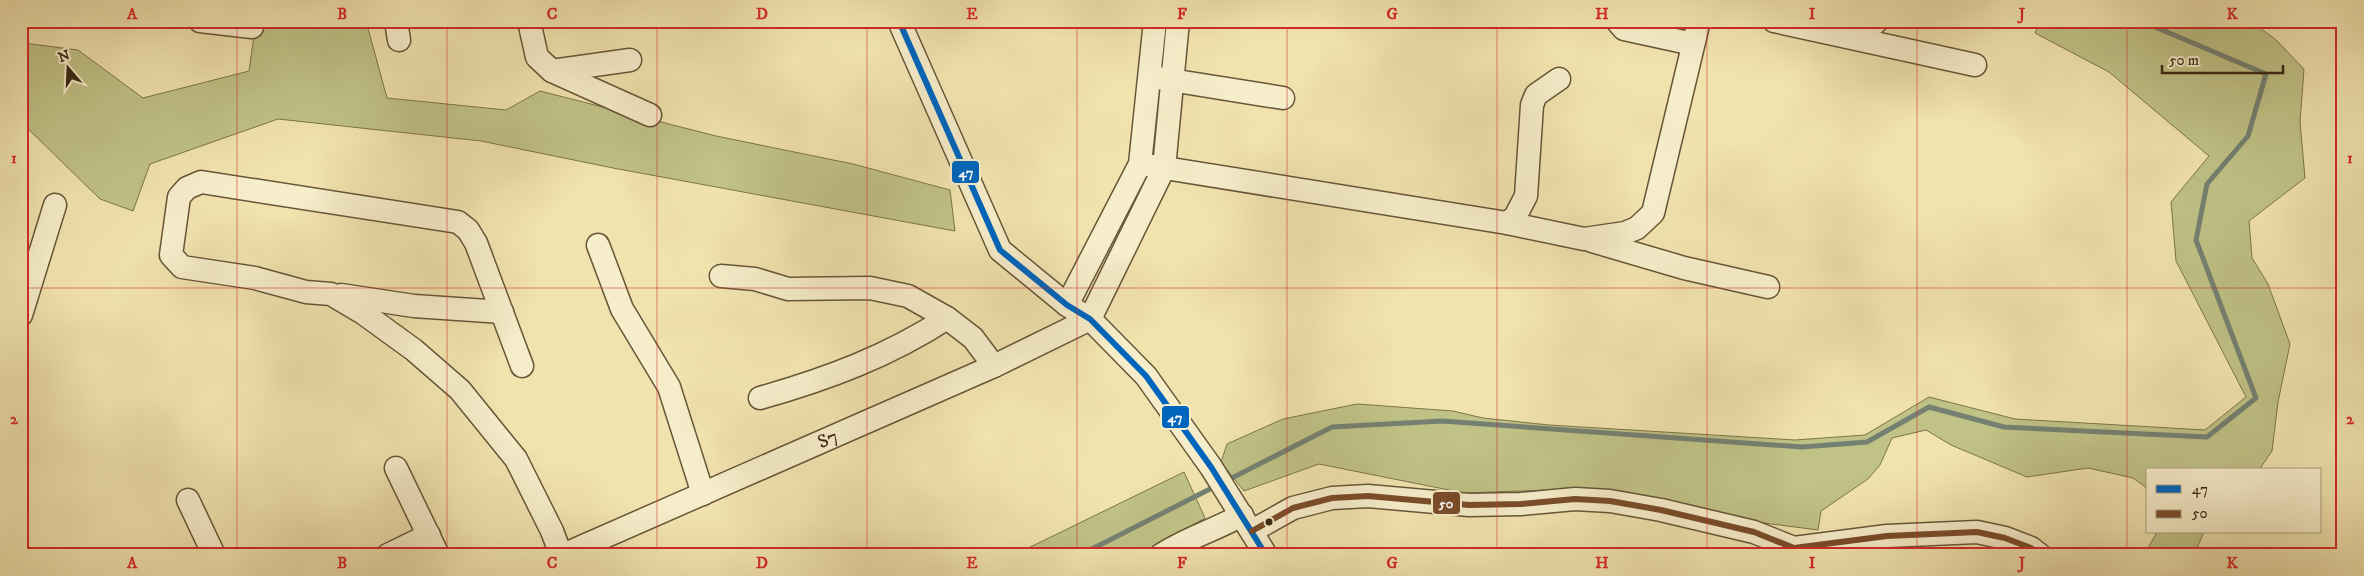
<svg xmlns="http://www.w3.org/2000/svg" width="2364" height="576" font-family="'IM FELL DW Pica',serif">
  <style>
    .green { fill: #c0c286; stroke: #7c744c }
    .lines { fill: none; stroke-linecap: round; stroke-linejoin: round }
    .stream { stroke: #748172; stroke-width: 5 }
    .minor-casing { stroke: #675638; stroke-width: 25 }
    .minor { stroke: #f6edca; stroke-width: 22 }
    .bus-1-casing { stroke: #f6edca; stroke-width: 10 }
    .bus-2-casing { stroke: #f6edca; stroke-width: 10 }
    .bus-1 { stroke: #0065bd; stroke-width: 6 }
    .bus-2 { stroke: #7a4b2a; stroke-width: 6 }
    .grid { fill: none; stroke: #d62828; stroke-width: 1; stroke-opacity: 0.55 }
    .bus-dot { fill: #392711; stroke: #f6edca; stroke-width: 2 }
    .labels { text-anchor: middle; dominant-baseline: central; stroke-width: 4; stroke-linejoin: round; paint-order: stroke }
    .street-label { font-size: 19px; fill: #392711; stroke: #f6edca }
    .line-badge { stroke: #f6edca; stroke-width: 2 }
    .badge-label { font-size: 14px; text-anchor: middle; font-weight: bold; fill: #fff }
    .neatline { fill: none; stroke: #d62828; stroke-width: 2 }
    .grid-label { font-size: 16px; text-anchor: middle; font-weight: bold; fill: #d62828 }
  </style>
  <rect width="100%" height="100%" fill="#f1e3ae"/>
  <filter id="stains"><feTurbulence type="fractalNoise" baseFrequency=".004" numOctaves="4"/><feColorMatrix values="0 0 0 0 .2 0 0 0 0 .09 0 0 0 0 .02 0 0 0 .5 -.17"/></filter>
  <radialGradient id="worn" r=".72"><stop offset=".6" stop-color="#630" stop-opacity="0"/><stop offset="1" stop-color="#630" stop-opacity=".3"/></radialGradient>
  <!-- green -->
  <g class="green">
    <path d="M21,21L23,43L78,50L143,98L249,71L256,21H366L387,98L506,110L540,91L716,136L853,164L950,190L955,231L613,168L481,141L278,119L150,164L133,211L100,199L21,122Z"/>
    <path d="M2040,21H2250L2275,39L2304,69L2300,122L2305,178L2249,221L2252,258L2268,284L2290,344L2278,402L2272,451L2259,470H2148V489L2133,478L2088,468L2027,477L1951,445L1926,430L1892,438L1880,465L1868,479L1821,511L1818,530L1764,523L1621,491L1577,489L1464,493L1319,464L1244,491L1221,462L1227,444L1283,419L1357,404L1453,411L1483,418L1549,425L1795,440L1865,435L1929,397L2015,419L2205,430L2246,397L2176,261L2171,202L2209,156L2109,72L2035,33Z"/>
    <path d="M1184,472L1205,518L1141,555H1014Z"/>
    <path d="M2157,532H2204L2194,555H2144Z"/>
  </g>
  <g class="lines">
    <!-- stream -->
    <g class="stream">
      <path d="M1226,481L1332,427L1442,421L1802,447L1867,442L1929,407L2004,427L2207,437L2256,398L2196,240L2207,184L2248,136L2266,74L2141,21"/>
      <path d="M1080,555L1216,486"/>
    </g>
    <defs>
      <g id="minor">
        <path d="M200,21L252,27"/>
        <path d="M396,21L399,40"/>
        <path d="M529,21L537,57L552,71L650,115"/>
        <path d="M899,21L1000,250L1067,305L1090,319L1146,376L1211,467L1266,555"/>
        <path d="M1617,21L1624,29L1693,44"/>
        <path d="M1774,21L1975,65"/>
        <path d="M1857,39L1877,21"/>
        <path d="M552,71L630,60"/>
        <path d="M1158,78L1283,98"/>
        <path d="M1140,164L1507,223L1584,239L1625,233L1637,228L1653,213L1699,21"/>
        <path d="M1507,223L1515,217L1526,196L1532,105L1536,95L1559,79"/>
        <path d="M1592,241L1684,268L1768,287"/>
        <path d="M598,245L622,309L669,387L703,494"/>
        <path d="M721,276L755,279L788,289L870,288L908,296L947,318L973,338L994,366"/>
        <path d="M341,295L414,306L502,312"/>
        <path d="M1067,305L1140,164L1155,21"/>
        <path d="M21,315L55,205"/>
        <path d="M1090,319L1164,168L1178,21"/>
        <path d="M522,366L476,243L468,230L458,222L201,182L187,188L179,197L171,255L182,267L255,278L306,292L331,294L363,313L414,350L460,390L516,459L552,531L561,555"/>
        <path d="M760,398C827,379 889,356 947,318"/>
        <path d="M396,468L438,555"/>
        <path d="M188,500L214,555"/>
        <path d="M1252,531L1293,508L1332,498L1368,496L1469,505L1521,504L1575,499L1610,501L1661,510L1754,532L1794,548L1887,536L1977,532L2005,538L2031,548L2040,555"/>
        <path d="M388,555L429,535"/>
        <path id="s1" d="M563,555L994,366L1090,319"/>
        <path d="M1161,555C1187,538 1215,530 1242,515"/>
      </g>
    </defs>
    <!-- minor casing -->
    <use href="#minor" class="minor-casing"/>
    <!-- minor -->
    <use href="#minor" class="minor"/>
    <defs>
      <path id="bus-1" d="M899,21L1000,250L1067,305L1090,319L1146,376L1211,467L1266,555"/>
      <path id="bus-2" d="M1252,531L1293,508L1332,498L1368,496L1469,505L1521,504L1575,499L1610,501L1661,510L1754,532L1794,548L1887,536L1977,532L2005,538L2031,548L2040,555"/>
    </defs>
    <!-- bus-1 casing -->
    <use href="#bus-1" class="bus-1-casing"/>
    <!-- bus-2 casing -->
    <use href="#bus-2" class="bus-2-casing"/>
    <!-- bus-1 -->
    <use href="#bus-1" class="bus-1"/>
    <!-- bus-2 -->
    <use href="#bus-2" class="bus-2"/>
  </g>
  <!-- grid -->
  <path class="grid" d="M237,21V555M447,21V555M657,21V555M867,21V555M1077,21V555M1287,21V555M1497,21V555M1707,21V555M1917,21V555M2127,21V555M21,288H2343"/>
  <!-- markers -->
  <circle class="bus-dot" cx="1269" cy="522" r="4.5"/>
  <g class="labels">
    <!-- street labels -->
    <g class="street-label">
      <text stroke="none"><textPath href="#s1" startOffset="289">S7</textPath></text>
    </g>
  </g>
  <g class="line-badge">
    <rect x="951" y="160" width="29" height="24" rx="5" fill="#0065bd"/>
    <rect x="1161" y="405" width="29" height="24" rx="5" fill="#0065bd"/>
    <rect x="1432" y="491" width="29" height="24" rx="5" fill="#7a4b2a"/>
  </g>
  <g class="badge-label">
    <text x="966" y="177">47</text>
    <text x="1175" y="422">47</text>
    <text x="1446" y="508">50</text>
  </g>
  <!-- margin -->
  <rect width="2364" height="576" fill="none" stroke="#f1e3ae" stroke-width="55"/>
  <!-- legend -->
  <rect x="2146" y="468" width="175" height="65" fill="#f6edca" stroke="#aa9e80"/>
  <rect x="2156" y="485" width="25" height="8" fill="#0065bd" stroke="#aa9e80"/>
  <text x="2192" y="494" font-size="15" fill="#392711">47</text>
  <rect x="2156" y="510" width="25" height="8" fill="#7a4b2a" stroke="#aa9e80"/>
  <text x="2192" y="518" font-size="15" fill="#392711">50</text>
  <!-- north arrow -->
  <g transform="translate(68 68) rotate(341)" stroke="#f6edca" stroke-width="4" paint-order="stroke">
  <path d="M0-4L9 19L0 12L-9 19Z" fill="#392711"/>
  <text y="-8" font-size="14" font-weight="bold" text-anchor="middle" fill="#392711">N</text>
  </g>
  <!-- scale -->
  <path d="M2162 65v8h121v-8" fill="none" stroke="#392711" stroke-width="2.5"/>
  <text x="2169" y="65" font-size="15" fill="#392711" stroke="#f6edca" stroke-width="4" paint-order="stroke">50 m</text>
  <rect x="28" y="28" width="2308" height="520" class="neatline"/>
  <g class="grid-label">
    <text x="132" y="19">A</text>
    <text x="342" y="19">B</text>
    <text x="552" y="19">C</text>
    <text x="762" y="19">D</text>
    <text x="972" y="19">E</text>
    <text x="1182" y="19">F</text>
    <text x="1392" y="19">G</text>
    <text x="1602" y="19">H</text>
    <text x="1812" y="19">I</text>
    <text x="2022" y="19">J</text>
    <text x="2232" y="19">K</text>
    <text x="14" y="163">1</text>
    <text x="2350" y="163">1</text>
    <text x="14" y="424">2</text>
    <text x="2350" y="424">2</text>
    <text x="132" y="568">A</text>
    <text x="342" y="568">B</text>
    <text x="552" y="568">C</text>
    <text x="762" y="568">D</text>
    <text x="972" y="568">E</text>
    <text x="1182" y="568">F</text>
    <text x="1392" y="568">G</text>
    <text x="1602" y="568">H</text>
    <text x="1812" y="568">I</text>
    <text x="2022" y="568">J</text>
    <text x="2232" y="568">K</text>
  </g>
  <rect width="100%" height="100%" filter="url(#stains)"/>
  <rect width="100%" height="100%" fill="url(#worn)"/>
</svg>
